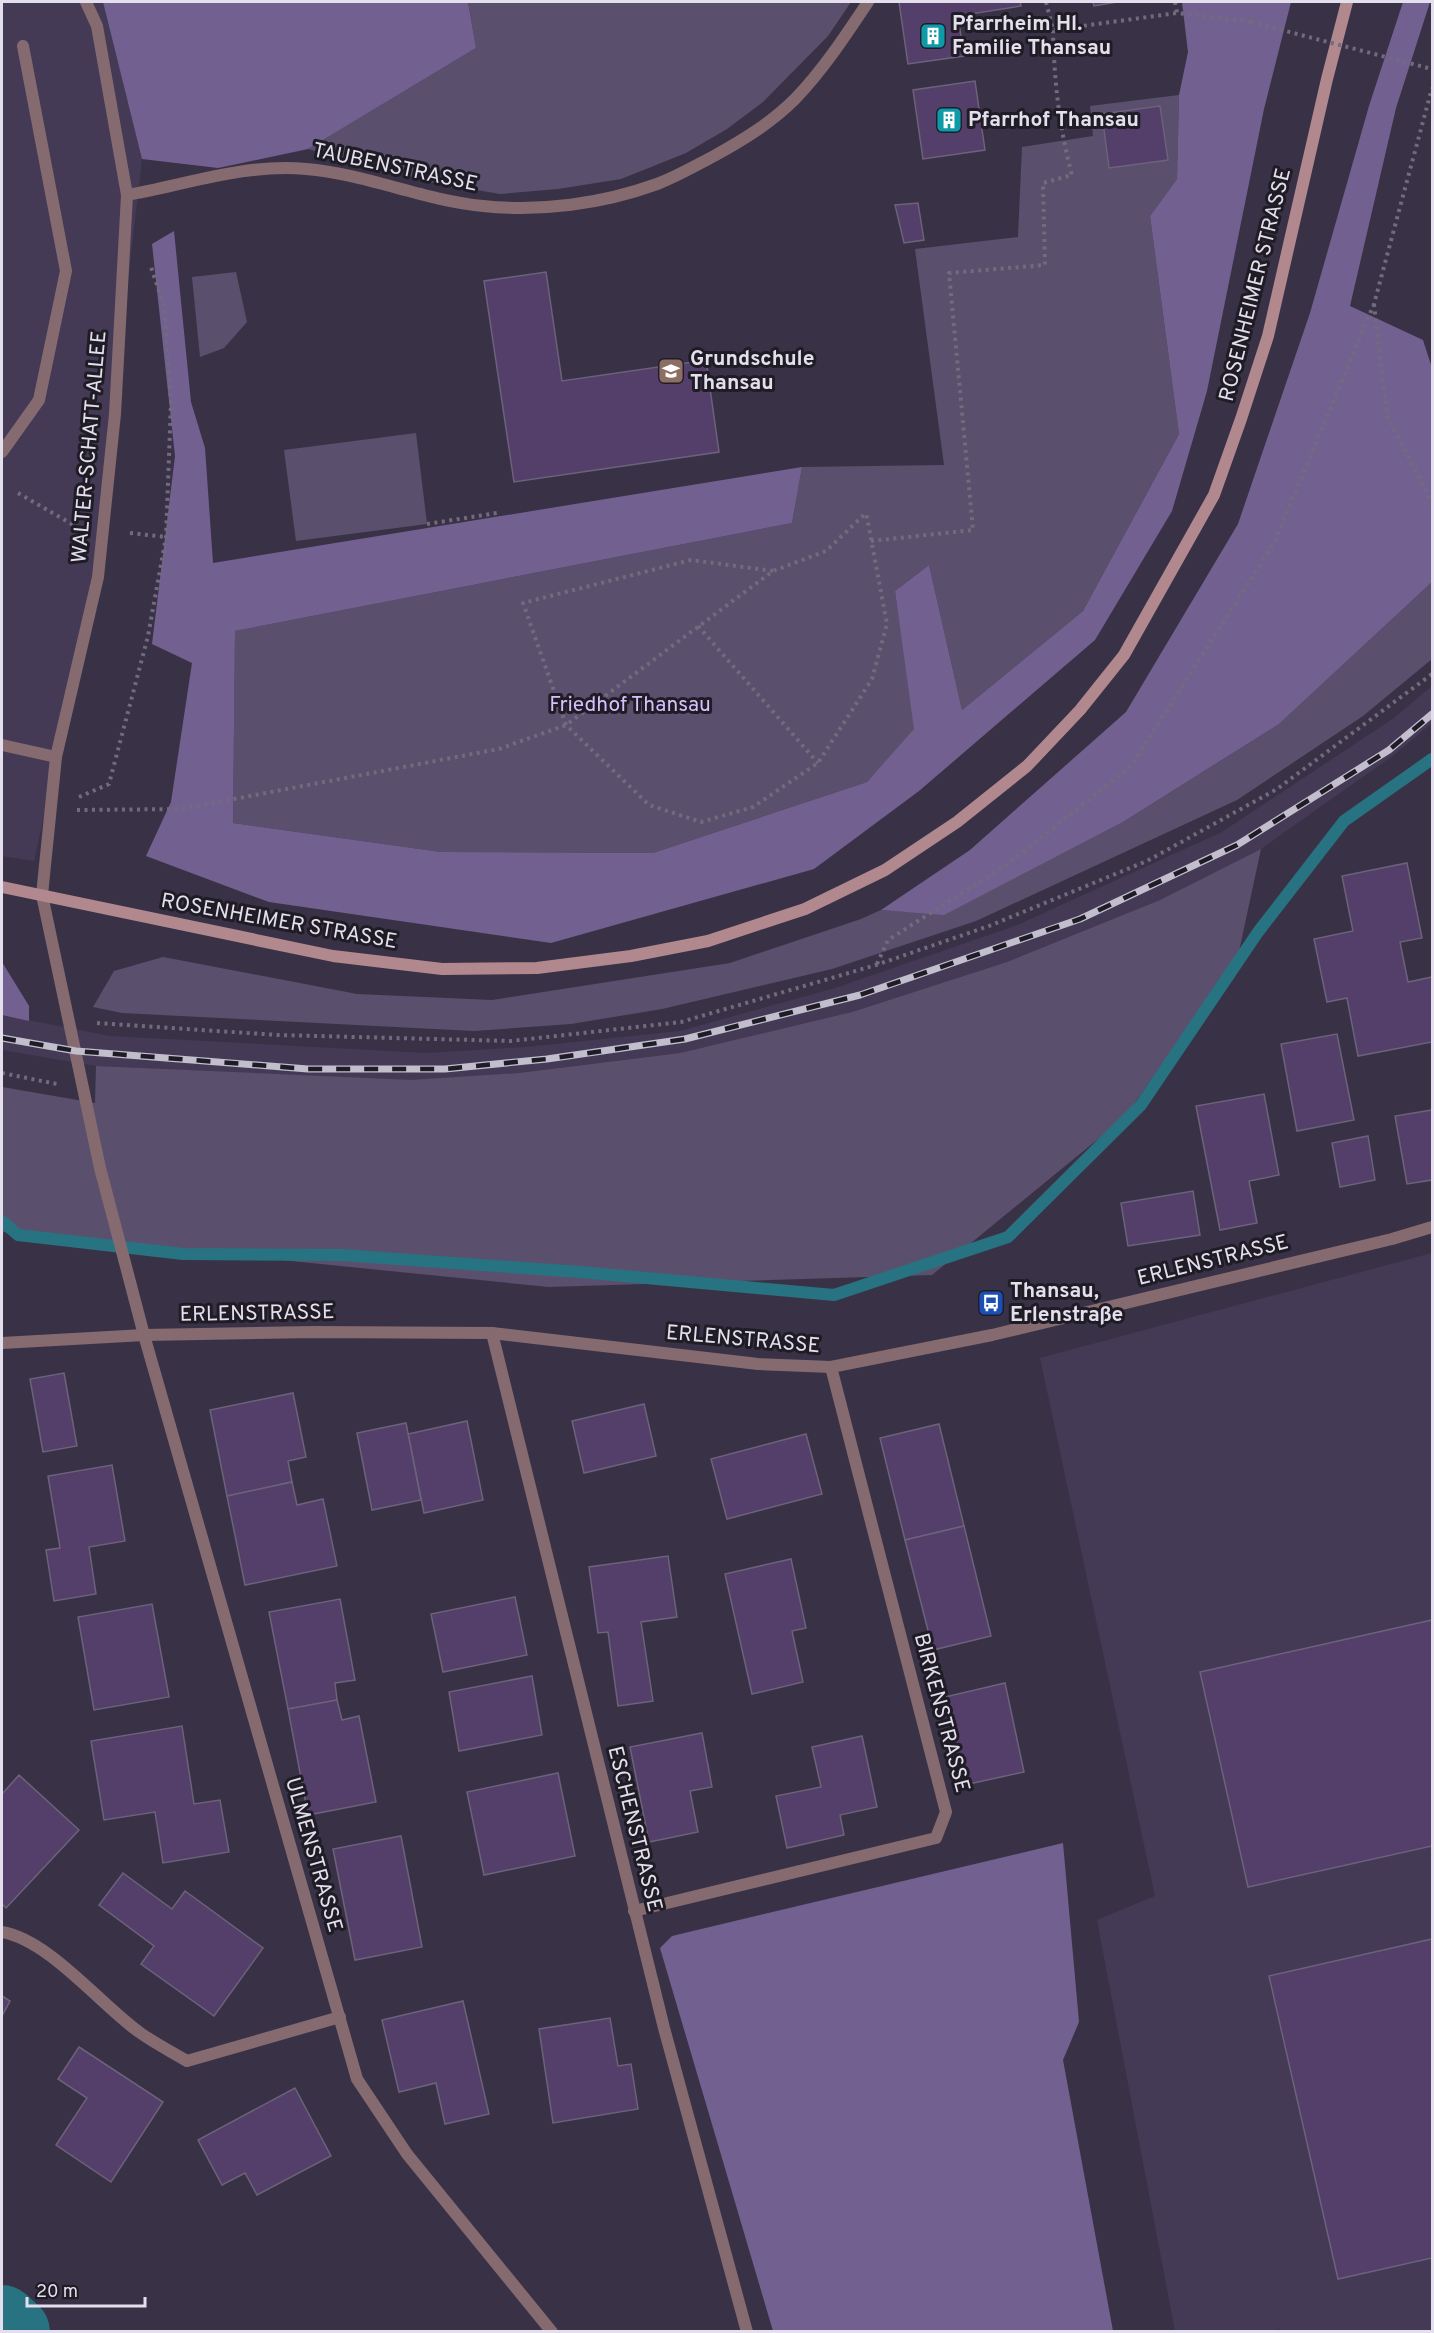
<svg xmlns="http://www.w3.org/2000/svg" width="1434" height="2333" font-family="Overpass,sans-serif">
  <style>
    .built { fill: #443a56 }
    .green { fill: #5a506d }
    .forest { fill: #726190 }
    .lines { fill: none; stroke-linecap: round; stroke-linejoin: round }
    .stream { stroke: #287381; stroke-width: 12 }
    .river { stroke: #287381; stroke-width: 72 }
    .building { fill: #533f6a; stroke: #6c6279; stroke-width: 1.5 }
    .path { stroke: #716b7d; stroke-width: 4; stroke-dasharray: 3 4.5; stroke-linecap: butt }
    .lane { stroke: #856b6f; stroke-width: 12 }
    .street { stroke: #856b6f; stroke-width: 12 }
    .secondary { stroke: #b1888e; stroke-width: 12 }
    .rail-casing { stroke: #c3becd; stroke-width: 7 }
    .rail { stroke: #1f1c26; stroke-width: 4.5; stroke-dasharray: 14; stroke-linecap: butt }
    .path-bridge { stroke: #716b7d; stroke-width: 4; stroke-dasharray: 3 4.5; stroke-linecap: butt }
    .labels { text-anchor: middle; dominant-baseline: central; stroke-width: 6; stroke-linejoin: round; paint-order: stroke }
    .poi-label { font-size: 21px; font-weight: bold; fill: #e4dfed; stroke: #1f1c26; text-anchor: start }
    .street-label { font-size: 21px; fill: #e4dfed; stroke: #1f1c26 }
    .park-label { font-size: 21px; fill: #d6c1fc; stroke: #1f1c26 }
  </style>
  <rect width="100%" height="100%" fill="#393247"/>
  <!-- built -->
  <g class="built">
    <path d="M2,2H103L142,159L92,598L34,861L2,856Z"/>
    <path d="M1432,686V723L1395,754L1261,849L1160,900L1007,962L852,1012L680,1053L519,1073L411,1081L96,1066L2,1050V1015L110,1036L426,1053L526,1047L680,1031L835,988L1015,926L1222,832L1394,718Z"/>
    <path d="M1432,1253V2331L1282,2332L1281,2329L1264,2332L1175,2331L1097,1920L1155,1896L1040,1358Z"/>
  </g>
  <!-- green -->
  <g class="green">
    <path d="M468,2H851L828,36L763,102L727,129L686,153L621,179L558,189L500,194L431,182L308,149L476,48Z"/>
    <path d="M1179,95L1177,179L1150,216L1179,434L1083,611L962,710L929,565L895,591L915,729L867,782L653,853L441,852L233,823L235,631L792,523L802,467L944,465L915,249L1018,237L1022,147L1093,136L1090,106Z"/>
    <path d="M236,272L247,322L224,348L200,357L192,277Z"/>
    <path d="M416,433L427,524L296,541L284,450Z"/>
    <path d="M1432,582V659L1363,716L1237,800L976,921L832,969L662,1009L571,1024L474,1031L122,1013L93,1007L114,971L163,957L357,994L492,1000L730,963L861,919L881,910L944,914L1123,822L1279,724Z"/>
    <path d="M1261,849L1238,956L1125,1117L932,1275L549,1287L2,1232V1087L95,1103L96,1066L411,1080L519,1073L680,1053L852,1012L1007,962L1160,900Z"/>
  </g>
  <!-- forest -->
  <g class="forest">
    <path d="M103,2H468L476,48L308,149L218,168L142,159Z"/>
    <path d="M1182,2H1291L1264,109L1207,391L1172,511L1095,640L919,791L814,869L551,943L269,902L146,856L171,802L192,663L152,644L175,456L152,244L174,231L191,402L205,448L213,563L802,467L792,523L235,631L233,823L441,852L653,853L867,782L914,729L895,591L929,565L962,710L1083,611L1179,434L1150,216L1177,179L1179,95L1188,52Z"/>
    <path d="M1403,2H1430L1396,108L1350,306L1423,340L1432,368V582L1279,724L1123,822L944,915L881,910L970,850L1126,712L1238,524L1310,313L1369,106Z"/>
    <path d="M2,962L29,1006V1021L2,1015Z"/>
    <path d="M1063,1843L1079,2022L1063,2060L1113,2331H773L660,1948L672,1936Z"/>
  </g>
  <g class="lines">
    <!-- stream -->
    <path class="stream" d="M2,1221L18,1235L183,1254L341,1255L580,1272L834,1295L1008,1237L1141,1105L1258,932L1344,821L1432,759"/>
    <!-- river -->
    <path class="river" d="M2,2321L14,2332"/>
  </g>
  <!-- building -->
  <g class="building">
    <path d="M899,2H1020L1021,6L958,16L964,56L908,64Z"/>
    <path d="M1093,2H1117L1094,6Z"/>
    <path d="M975,81L985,150L923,159L913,90Z"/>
    <path d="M1160,106L1168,160L1109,168L1102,114Z"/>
    <path d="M918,203L924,240L904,243L895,205Z"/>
    <path d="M546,272L562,381L706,360L719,452L514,482L484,281Z"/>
    <path d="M1407,863L1422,938L1400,942L1408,982L1432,977V1042L1358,1056L1347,998L1327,1002L1314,939L1353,931L1342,876Z"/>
    <path d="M1337,1034L1354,1120L1297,1131L1281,1044Z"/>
    <path d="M1264,1094L1279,1175L1249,1181L1257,1223L1220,1230L1196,1106Z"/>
    <path d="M1432,1110V1180L1407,1184L1395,1116Z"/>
    <path d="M1368,1136L1375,1180L1340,1187L1332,1143Z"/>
    <path d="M1193,1191L1200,1235L1128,1246L1121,1203Z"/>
    <path d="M64,1373L77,1446L43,1452L30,1379Z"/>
    <path d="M293,1393L306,1457L288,1461L292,1482L227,1496L210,1410Z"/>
    <path d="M644,1404L656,1456L584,1473L572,1421Z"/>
    <path d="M467,1421L483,1500L424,1513L408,1434Z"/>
    <path d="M406,1423L421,1500L372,1510L357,1433Z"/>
    <path d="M939,1424L964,1526L905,1540L880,1438Z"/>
    <path d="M806,1434L822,1494L727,1519L711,1459Z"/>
    <path d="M112,1465L125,1541L89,1547L96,1594L54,1601L46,1550L60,1548L48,1476Z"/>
    <path d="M292,1482L297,1505L323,1499L337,1566L245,1585L227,1496Z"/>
    <path d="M964,1526L991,1636L933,1650L905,1540Z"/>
    <path d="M668,1556L677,1617L641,1622L653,1701L618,1706L608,1632L598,1633L589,1567Z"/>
    <path d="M791,1559L806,1628L792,1631L803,1682L752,1694L725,1574Z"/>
    <path d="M515,1597L527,1655L443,1672L431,1614Z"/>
    <path d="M340,1599L355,1680L335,1683L337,1700L288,1709L269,1612Z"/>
    <path d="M152,1604L169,1697L94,1710L78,1617Z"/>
    <path d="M1432,1620V1846L1248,1887L1200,1672Z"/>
    <path d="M532,1676L542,1735L459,1751L449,1692Z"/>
    <path d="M1005,1683L1024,1772L964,1785L945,1697Z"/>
    <path d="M337,1700L342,1720L359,1716L376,1802L308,1815L288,1709Z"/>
    <path d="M182,1726L194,1804L220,1800L229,1852L163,1863L155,1812L104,1820L91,1741Z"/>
    <path d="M702,1733L712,1787L690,1791L698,1832L649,1842L630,1747Z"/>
    <path d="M862,1736L877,1807L840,1815L844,1835L787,1848L776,1796L821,1787L812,1747Z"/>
    <path d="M558,1773L575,1856L484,1875L467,1792Z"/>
    <path d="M19,1775L79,1830L6,1908L2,1904V1794Z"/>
    <path d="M401,1836L422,1947L355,1960L333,1849Z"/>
    <path d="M123,1873L172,1909L185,1891L263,1948L214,2016L141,1964L154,1946L99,1905Z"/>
    <path d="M1432,1939V2258L1338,2279L1269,1976Z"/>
    <path d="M2,1996L10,2001L2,2016Z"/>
    <path d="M463,2001L489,2114L445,2124L436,2083L399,2092L382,2020Z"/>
    <path d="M610,2018L618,2066L631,2064L638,2109L553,2123L539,2029Z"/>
    <path d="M79,2047L163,2102L111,2182L56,2145L87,2098L58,2079Z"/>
    <path d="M295,2088L331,2156L257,2195L245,2173L222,2185L198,2140Z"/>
  </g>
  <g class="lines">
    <!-- path -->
    <g class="path">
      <path d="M1046,2L1053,30L1177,13"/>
      <path d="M1175,2L1177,13L1251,22"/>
      <path d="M1374,304L1387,416L1432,502"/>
      <path d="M18,493L77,527"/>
      <path d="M427,524L497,513"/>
      <path d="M130,533L166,537"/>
      <path d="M871,541L973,530L949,273L1045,265L1043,183L1072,175C1059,127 1054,79 1053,30"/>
      <path d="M773,571L691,560L523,603L566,725L649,805L701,822L753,807L818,763L872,679L887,624L866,512"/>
      <path d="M698,626L818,763"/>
      <path d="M79,797L109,784L148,636L166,537L171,402L164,306L151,267"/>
      <path d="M77,810L181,809L499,749L566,725L773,571L826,551L866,513"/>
      <path d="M877,964L888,940L1011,862L1132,765L1274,543L1374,304L1432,88"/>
      <path d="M97,1023L278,1035L511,1041L681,1022L876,965L989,926L1147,861L1277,789L1432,674"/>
      <path d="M2,1073L57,1084"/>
    </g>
    <!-- lane -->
    <g class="lane">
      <path d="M2,452L39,400L66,271L23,46"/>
      <path d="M2,745L56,757"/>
    </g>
    <!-- street -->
    <g class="street">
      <path d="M86,2L97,26L127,195L115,414L98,577L56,757L42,895L100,1168L144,1335L357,2079L407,2154L552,2332"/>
      <path d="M127,195C185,185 246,163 306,169C366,174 422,200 483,206C540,212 602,204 657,184C676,177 695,166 714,156C743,140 771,123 795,99C823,70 846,35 868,2"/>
      <path d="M492,1333L664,2028L747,2332"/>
      <path d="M2,1343L144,1335L314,1332L492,1333L758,1364L831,1367L992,1335L1392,1239L1432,1227"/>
      <path d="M634,1911L936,1838L946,1812L831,1367"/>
      <path d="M2,1932C49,1940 100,2004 139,2032C154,2043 172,2052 187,2061L340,2017"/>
    </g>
    <!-- secondary -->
    <path class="secondary" d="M2,887L333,956L442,969L537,968L631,956L708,941L805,909L885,870L957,822L1027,766L1080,710L1124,655L1214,495L1241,419L1268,336L1327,79L1347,2"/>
    <defs>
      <path id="rail" d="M2,1038L76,1051L308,1069H445L547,1059L685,1039L860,995L1080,919L1237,845L1389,750L1432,714"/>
    </defs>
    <!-- rail casing -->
    <use href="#rail" class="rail-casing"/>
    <!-- rail -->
    <use href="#rail" class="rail"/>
    <!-- path-bridge -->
    <path class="path-bridge" d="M1251,22L1432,69"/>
  </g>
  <!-- icons -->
  <defs>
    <symbol id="building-square" viewBox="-11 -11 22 22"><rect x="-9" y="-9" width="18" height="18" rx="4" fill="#0f9aa8" stroke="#1f1c26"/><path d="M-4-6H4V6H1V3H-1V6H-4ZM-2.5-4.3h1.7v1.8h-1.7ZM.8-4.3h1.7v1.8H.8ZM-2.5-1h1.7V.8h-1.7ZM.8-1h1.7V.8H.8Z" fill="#fff"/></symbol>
    <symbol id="school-square" viewBox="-11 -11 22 22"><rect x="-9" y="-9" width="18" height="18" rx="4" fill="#8d6e63" stroke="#1f1c26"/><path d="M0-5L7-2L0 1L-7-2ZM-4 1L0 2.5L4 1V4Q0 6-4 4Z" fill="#fff"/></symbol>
    <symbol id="bus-square" viewBox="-11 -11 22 22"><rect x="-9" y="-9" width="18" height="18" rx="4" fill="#1a4fb4" stroke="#1f1c26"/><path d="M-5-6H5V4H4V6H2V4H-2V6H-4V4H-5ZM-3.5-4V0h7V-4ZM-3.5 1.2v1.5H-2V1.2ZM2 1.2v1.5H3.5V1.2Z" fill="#fff"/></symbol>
  </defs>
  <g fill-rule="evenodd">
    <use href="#building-square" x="918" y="21" width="30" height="30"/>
    <use href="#building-square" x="934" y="105" width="30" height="30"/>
    <use href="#school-square" x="656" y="356" width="30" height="30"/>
    <use href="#bus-square" x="976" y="1288" width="30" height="30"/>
  </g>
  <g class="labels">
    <!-- poi labels -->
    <g class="poi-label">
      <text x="952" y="24">Pfarrheim Hl.<tspan x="952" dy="24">Familie Thansau</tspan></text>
      <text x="968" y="120">Pfarrhof Thansau</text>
      <text x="690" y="359">Grundschule<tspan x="690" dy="24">Thansau</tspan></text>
      <text x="1010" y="1291">Thansau,<tspan x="1010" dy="24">Erlenstraße</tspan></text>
    </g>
    <!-- street labels -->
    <g class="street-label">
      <text transform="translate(395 168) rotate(12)">TAUBENSTRASSE</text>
      <text transform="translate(1256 285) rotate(-76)">ROSENHEIMER STRASSE</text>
      <text transform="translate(90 447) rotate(-85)">WALTER-SCHATT-ALLEE</text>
      <text transform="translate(279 922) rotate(10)">ROSENHEIMER STRASSE</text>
      <text transform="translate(1213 1261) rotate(-14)">ERLENSTRASSE</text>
      <text transform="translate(257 1314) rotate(-1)">ERLENSTRASSE</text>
      <text transform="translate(743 1340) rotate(5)">ERLENSTRASSE</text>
      <text transform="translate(941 1713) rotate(75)">BIRKENSTRASSE</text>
      <text transform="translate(634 1829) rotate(76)">ESCHENSTRASSE</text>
      <text transform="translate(313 1855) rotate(74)">ULMENSTRASSE</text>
    </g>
    <!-- park labels -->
    <g class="park-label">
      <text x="630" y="705">Friedhof Thansau</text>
    </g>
  </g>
  <!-- border -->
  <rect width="1434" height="2333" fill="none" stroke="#e4dfed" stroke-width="6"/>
  <!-- scale -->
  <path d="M27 2297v9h118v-9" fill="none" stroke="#e4dfed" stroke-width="3"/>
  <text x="36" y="2297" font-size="18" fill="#e4dfed" stroke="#1f1c26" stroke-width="4.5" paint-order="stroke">20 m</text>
</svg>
